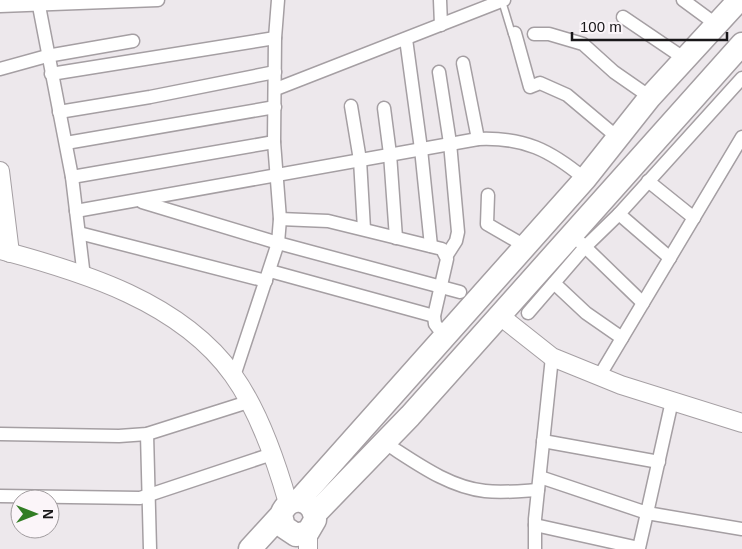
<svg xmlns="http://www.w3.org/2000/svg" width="742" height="549" font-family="Helvetica,sans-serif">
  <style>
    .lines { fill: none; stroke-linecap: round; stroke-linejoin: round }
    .lane-casing { stroke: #a59fa3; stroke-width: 9 }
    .street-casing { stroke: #a59fa3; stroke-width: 15 }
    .secondary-casing { stroke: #a59fa3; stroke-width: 20 }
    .highway-casing { stroke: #a59fa3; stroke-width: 25 }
    .lane { stroke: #fff; stroke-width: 6 }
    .street { stroke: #fff; stroke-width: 12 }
    .secondary { stroke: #fff; stroke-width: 18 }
    .highway { stroke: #fff; stroke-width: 22 }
  </style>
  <rect width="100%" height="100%" fill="#ede8ec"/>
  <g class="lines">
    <defs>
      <path id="lane" d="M502,1L512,34"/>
      <g id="street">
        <path d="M440,0L441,25"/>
        <path d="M683,0L717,25"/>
        <path d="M0,6L158,0"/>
        <path d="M39,6L72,177L84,277"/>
        <path d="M623,17L685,59"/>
        <path d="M515,33L530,87L540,83L567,95L617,137"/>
        <path d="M534,34H549L583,44L614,72L650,97"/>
        <path d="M406,39L421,149L431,246"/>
        <path d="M463,63L478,139"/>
        <path d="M0,69L47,56L133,41"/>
        <path d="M439,72L450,143L458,232L456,241L447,255"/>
        <path d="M51,74L275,38"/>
        <path d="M276,89L504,0"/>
        <path d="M351,106L360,160L364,229"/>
        <path d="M384,108L390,154L396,238"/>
        <path d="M59,112L150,97L275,72"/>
        <path d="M66,143L275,107"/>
        <path d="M72,177L274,142"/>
        <path d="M648,181L694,218"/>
        <path d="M488,195L487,224L525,246"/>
        <path d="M142,202L278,243L460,292"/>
        <path d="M76,211L478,139C524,137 550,150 585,179"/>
        <path d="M619,214L670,258"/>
        <path d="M280,219L328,221L442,249L447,259L434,316L435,324L445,337"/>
        <path d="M79,233L266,281"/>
        <path d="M579,241L643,303"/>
        <path d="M270,271L434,316"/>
        <path d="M554,283L586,313L622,338"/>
        <path d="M528,313L585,247L619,214L742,78"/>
        <path d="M600,375L742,137"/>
        <path d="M234,376L278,243L280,219L274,142L275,38L278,0"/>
        <path d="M0,434L119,436L147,434L248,402"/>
        <path d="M147,434L150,549"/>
        <path d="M543,441L659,462"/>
        <path d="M385,443C415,462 448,487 485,491C502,493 521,491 538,490"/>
        <path d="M540,477L647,513L672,401"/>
        <path d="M0,496L140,498L272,454"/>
        <path d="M535,525L639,548L647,513L742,529"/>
        <path d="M535,549V519L552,357"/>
      </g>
      <g id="secondary">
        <path d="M0,171L10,253"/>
        <path d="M0,250C83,272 181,302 233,375C259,411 276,461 288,503"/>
        <path d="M500,316L552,357L621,385L742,423"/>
        <path d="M308,532V549"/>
      </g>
      <g id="highway">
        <path d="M300,499L585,179L650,97L739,0"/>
        <path d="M315,514L410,416L742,44"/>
        <path d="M250,549L281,515C289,493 314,498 315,520L308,532L296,535L284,527L281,515"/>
      </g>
    </defs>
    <!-- lane casing -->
    <use href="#lane" class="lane-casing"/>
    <!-- street casing -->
    <use href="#street" class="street-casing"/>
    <!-- secondary casing -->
    <use href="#secondary" class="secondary-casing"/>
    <!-- highway casing -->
    <use href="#highway" class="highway-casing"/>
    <!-- lane -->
    <use href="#lane" class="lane"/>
    <!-- street -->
    <use href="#street" class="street"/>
    <!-- secondary -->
    <use href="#secondary" class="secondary"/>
    <!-- highway -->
    <use href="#highway" class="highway"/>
  </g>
  <!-- north arrow -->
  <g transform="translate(35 514) rotate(90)"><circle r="24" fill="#fbf5f9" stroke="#a19c9f"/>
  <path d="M0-4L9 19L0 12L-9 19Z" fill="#317d24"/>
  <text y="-8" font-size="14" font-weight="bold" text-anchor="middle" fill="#191719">N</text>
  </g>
  <!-- scale -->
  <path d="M572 32v8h155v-8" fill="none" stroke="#191719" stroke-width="2.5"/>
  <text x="580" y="32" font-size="15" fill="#191719" stroke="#fbf5f9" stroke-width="4" paint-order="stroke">100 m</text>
</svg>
